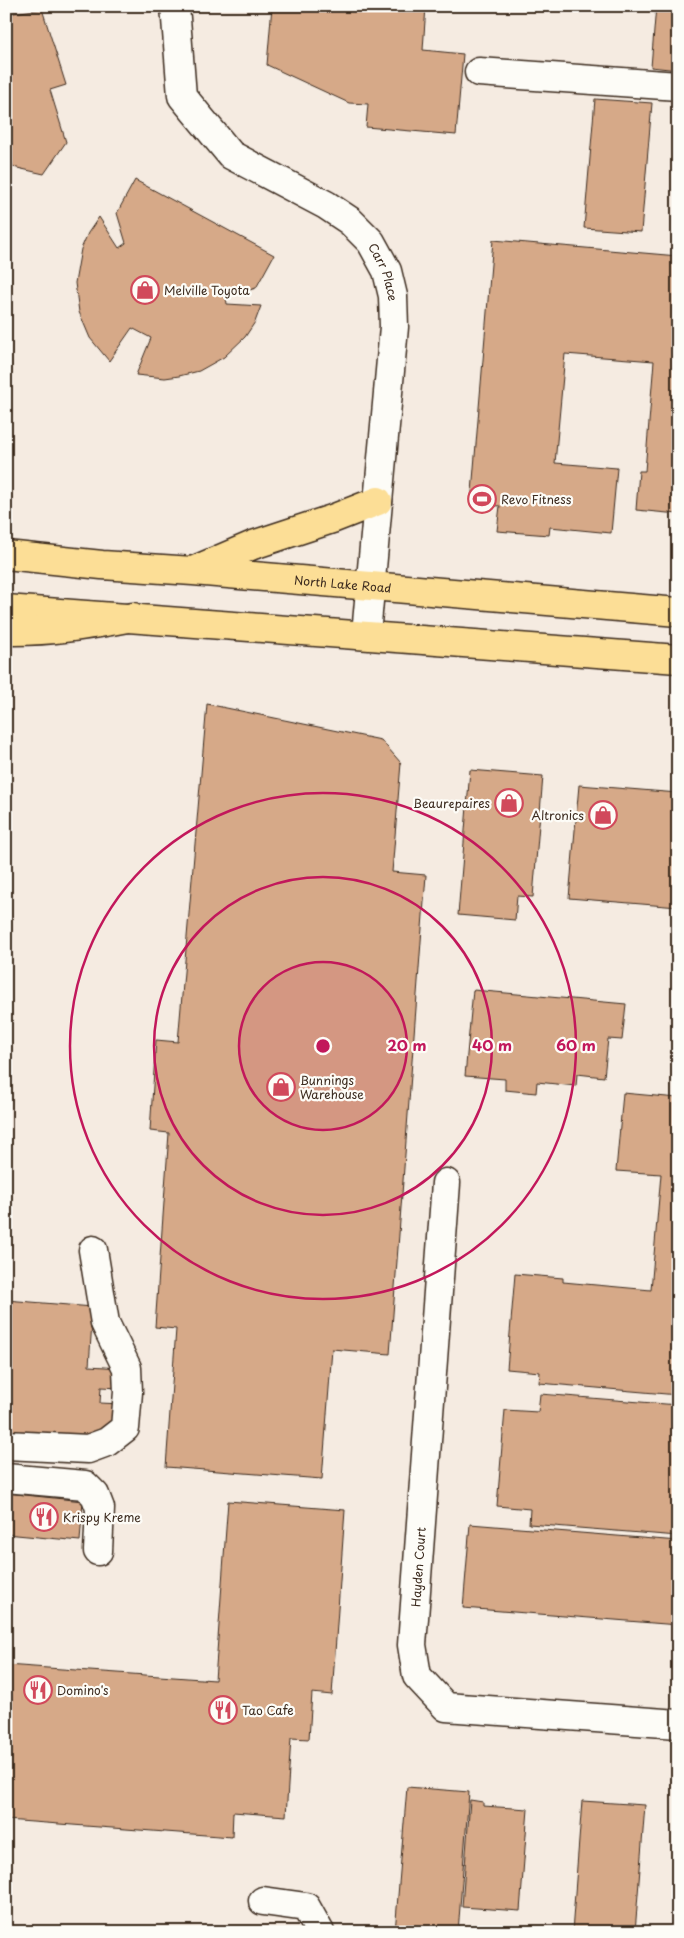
<svg xmlns="http://www.w3.org/2000/svg" width="684" height="1938" font-family="'Playpen Sans',sans-serif">
  <style>
    .building { fill: #d6a988; stroke: #3b2a1e }
    .lines { fill: none; stroke-linecap: round; stroke-linejoin: round }
    .minor-casing { stroke: #3b2a1e; stroke-width: 31 }
    .major-casing { stroke: #3b2a1e; stroke-width: 31 }
    .highway-casing { stroke: #3b2a1e; stroke-width: 31 }
    .minor { stroke: #fdfcf7; stroke-width: 28 }
    .major { stroke: #fcde96; stroke-width: 28 }
    .highway { stroke: #fcde96; stroke-width: 28 }
    .ring { fill: none; stroke: #c2185b; stroke-width: 2.5 }
    .labels { text-anchor: middle; dominant-baseline: central; stroke-width: 4.5; stroke-linejoin: round; paint-order: stroke }
    .street-label { font-size: 12px; fill: #3b2a1e; stroke: #fdfcf7 }
    .poi-label { font-size: 12px; fill: #3b2a1e; stroke: #fdfcf7; text-anchor: start }
    .centre { fill: #c2185b; stroke: #fdfcf7; stroke-width: 2.5 }
    .ring-label { font-size: 15px; text-anchor: middle; font-weight: bold; fill: #c2185b; stroke: #fdfcf7; stroke-width: 4.5; stroke-linejoin: round; paint-order: stroke }
  </style>
  <rect width="100%" height="100%" fill="#f5ebe1"/>
  <filter id="ink" filterUnits="userSpaceOnUse"><feTurbulence type="fractalNoise" baseFrequency=".02" numOctaves="2"/><feDisplacementMap in="SourceGraphic" scale="10" xChannelSelector="R" yChannelSelector="G"/><feConvolveMatrix kernelMatrix="1 2 1 2 8 2 1 2 1" color-interpolation-filters="sRGB"/></filter>
  <g filter="url(#ink)">
    <!-- building -->
    <g class="building">
      <path d="M272,6H426L423,50L463,54L456,135L366,127L368,104L349,103L267,65Z"/>
      <path d="M656,6H678V70L651,67Z"/>
      <path d="M42,9L66,85L50,90L66,142L44,174L13,167L6,144V14Z"/>
      <path d="M595,99L652,103L641,232L584,228Z"/>
      <path d="M135,180L274,255L256,288L226,297L227,304L261,306L255,322L245,337L224,357L199,371L179,376L165,378L136,375L151,338L132,328L109,361L90,338L79,312L75,283L81,249L88,233L99,217L119,248L126,243L117,213Z"/>
      <path d="M493,240L678,256V514L636,510L639,471H645L654,361L565,354L555,463L617,468L611,533L550,527L549,535L497,531L500,506L471,504Z"/>
      <path d="M207,704L381,740L401,763L392,872L426,875L390,1354L332,1349L322,1479L166,1467L176,1329L155,1327L169,1133L150,1131L156,1040L178,1042Z"/>
      <path d="M470,770L543,776L533,897L517,896L515,920L458,915Z"/>
      <path d="M579,785L678,793V907L569,898Z"/>
      <path d="M473,990L626,1004L622,1040L608,1039L604,1077L577,1074L576,1086L537,1082L536,1093L505,1090V1079L465,1076Z"/>
      <path d="M623,1093L678,1098V1395L539,1383L540,1372L507,1369L515,1274L563,1278V1282L651,1290L661,1174L616,1171Z"/>
      <path d="M6,1300L93,1307L89,1366L121,1368L120,1388L101,1387L100,1403L121,1404L118,1435L96,1441L6,1435Z"/>
      <path d="M540,1394L678,1405V1536L529,1524L530,1509L497,1506L505,1410L538,1412Z"/>
      <path d="M6,1493L83,1501L80,1541L6,1534Z"/>
      <path d="M228,1501L345,1510L332,1695L312,1693L309,1739L291,1738L286,1816L233,1812L232,1837L6,1820V1665L215,1680Z"/>
      <path d="M470,1524L678,1541V1625L463,1608Z"/>
      <path d="M407,1787L469,1792L458,1932H395Z"/>
      <path d="M470,1800L483,1802V1806L528,1809L520,1911L462,1907Z"/>
      <path d="M582,1801L645,1805L635,1932H572Z"/>
    </g>
    <g class="lines">
      <defs>
        <g id="minor">
          <path id="s1" d="M175,6L182,96L231,155L326,205L350,221L371,242L387,271L393,296L394,327L366,634"/>
          <path d="M479,72L678,86"/>
          <path d="M446,1183L412,1645L417,1676L446,1707L678,1724"/>
          <path d="M6,1445L88,1449L107,1442L125,1428L128,1392L127,1368L105,1323L93,1250"/>
          <path d="M6,1478L85,1485L95,1495L100,1508L98,1551"/>
          <path d="M263,1901L306,1907L320,1932"/>
        </g>
        <g id="major">
          <path id="s2" d="M6,555L102,565L193,571L678,612"/>
          <path d="M197,569L253,545L332,519L378,501"/>
          <path d="M6,609L678,659"/>
        </g>
        <path id="highway" d="M6,631C49,632 90,625 133,617"/>
      </defs>
      <!-- minor casing -->
      <use href="#minor" class="minor-casing"/>
      <!-- major casing -->
      <use href="#major" class="major-casing"/>
      <!-- highway casing -->
      <use href="#highway" class="highway-casing"/>
      <!-- minor -->
      <use href="#minor" class="minor"/>
      <!-- major -->
      <use href="#major" class="major"/>
      <!-- highway -->
      <use href="#highway" class="highway"/>
    </g>
  </g>
  <!-- distance rings -->
  <circle cx="323" cy="1046" r="84" fill="#c2185b" fill-opacity=".12"/>
  <g class="ring">
    <circle cx="323" cy="1046" r="84"/>
    <circle cx="323" cy="1046" r="169"/>
    <circle cx="323" cy="1046" r="253"/>
  </g>
  <!-- icons -->
  <defs>
    <symbol id="shop-ring" viewBox="-11 -11 22 22"><circle r="9.5" fill="#fdfcf7" stroke="#d1495b" stroke-width="1.5"/><path d="M-5-2.5h2.3a2.7 3.5 0 0 1 5.4 0H5L5.5 6h-11ZM-1.5-2.5h3a1.5 2.3 0 0 0-3 0Z" fill="#d1495b"/></symbol>
    <symbol id="stadium-ring" viewBox="-11 -11 22 22"><circle r="9.5" fill="#fdfcf7" stroke="#d1495b" stroke-width="1.5"/><path d="M0-5a6.5 5 0 1 0 0 10a6.5 5 0 1 0 0-10ZM-3.5-1.8h7v3.6h-7Z" fill="#d1495b"/></symbol>
    <symbol id="restaurant-ring" viewBox="-11 -11 22 22"><circle r="9.5" fill="#fdfcf7" stroke="#d1495b" stroke-width="1.5"/><path d="M-5-6h1v4h1v-4h1v4h1v-4h1v5L-1.5 .5V6h-2V.5L-5-1ZM5-6V6H3V1.5H1.5Q1.5-4 5-6Z" fill="#d1495b"/></symbol>
  </defs>
  <g fill-rule="evenodd">
    <use href="#shop-ring" x="129" y="274" width="32" height="32"/>
    <use href="#stadium-ring" x="466" y="483" width="32" height="32"/>
    <use href="#shop-ring" x="493" y="787" width="32" height="32"/>
    <use href="#shop-ring" x="587" y="799" width="32" height="32"/>
    <use href="#shop-ring" x="265" y="1071" width="32" height="32"/>
    <use href="#restaurant-ring" x="28" y="1501" width="32" height="32"/>
    <use href="#restaurant-ring" x="22" y="1674" width="32" height="32"/>
    <use href="#restaurant-ring" x="207" y="1694" width="32" height="32"/>
  </g>
  <g class="labels">
    <!-- street labels -->
    <g class="street-label">
      <text stroke="none"><textPath href="#s1" startOffset="366">Carr Place</textPath></text>
      <text stroke="none"><textPath href="#s2" startOffset="338">North Lake Road</textPath></text>
      <text transform="translate(418 1567) rotate(-86)">Hayden Court</text>
    </g>
    <!-- poi labels -->
    <g class="poi-label">
      <text x="164" y="290">Melville Toyota</text>
      <text x="501" y="499">Revo Fitness</text>
      <text x="490" y="803" text-anchor="end">Beaurepaires</text>
      <text x="584" y="815" text-anchor="end">Altronics</text>
      <text x="300" y="1080">Bunnings<tspan x="300" dy="14">Warehouse</tspan></text>
      <text x="63" y="1517">Krispy Kreme</text>
      <text x="57" y="1690">Domino's</text>
      <text x="242" y="1710">Tao Cafe</text>
    </g>
  </g>
  <circle cx="323" cy="1046" r="8" class="centre"/>
  <g class="ring-label">
    <text x="407" y="1051">20 m</text>
    <text x="492" y="1051">40 m</text>
    <text x="576" y="1051">60 m</text>
  </g>
  <!-- margin -->
  <rect width="684" height="1938" fill="none" stroke="#fdfcf7" stroke-width="25"/>
  <rect x="12" y="12" width="659" height="1913" fill="none" stroke="#3b2a1e" stroke-width="2" filter="url(#ink)"/>
</svg>
